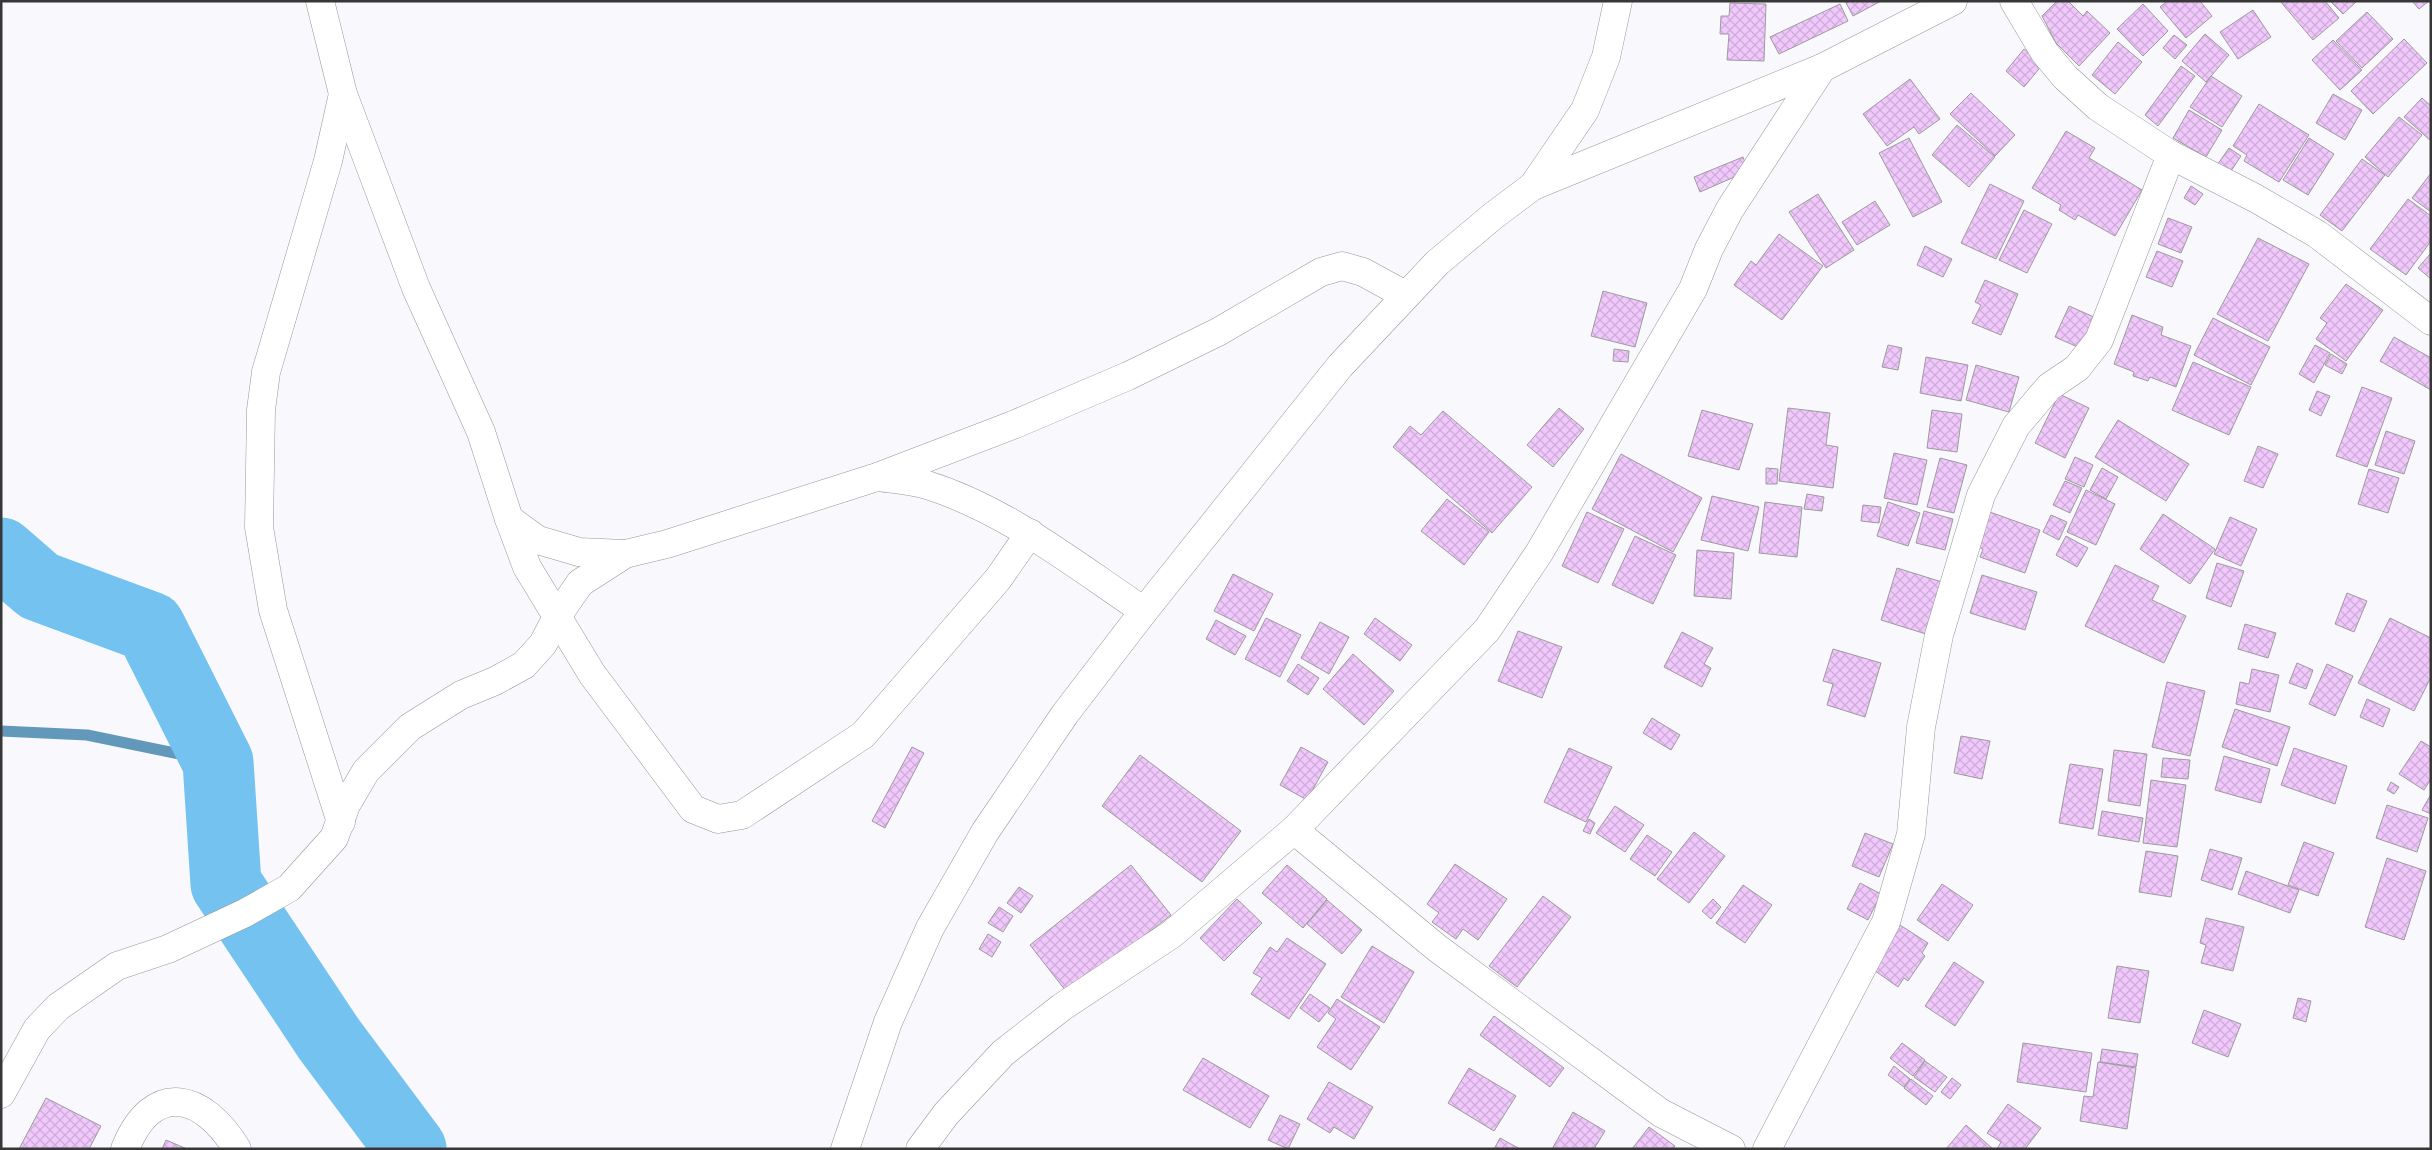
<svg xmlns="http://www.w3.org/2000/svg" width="2432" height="1150" font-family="Poppins,sans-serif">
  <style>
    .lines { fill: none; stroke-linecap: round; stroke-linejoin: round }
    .stream { stroke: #6298b9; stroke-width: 11 }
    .river { stroke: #74c2f0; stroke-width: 71 }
    .building { fill: url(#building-cross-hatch); stroke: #9d9b9d }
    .street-casing { stroke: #969799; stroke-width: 29 }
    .secondary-casing { stroke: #969799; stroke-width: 29 }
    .street { stroke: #fff; stroke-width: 28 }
    .secondary { stroke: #fff; stroke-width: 28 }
  </style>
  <defs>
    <pattern id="building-cross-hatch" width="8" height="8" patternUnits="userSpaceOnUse" patternTransform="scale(1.25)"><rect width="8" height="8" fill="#f0c8fb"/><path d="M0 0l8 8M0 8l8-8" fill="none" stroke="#ceacd8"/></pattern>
  </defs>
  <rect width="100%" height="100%" fill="#f9f9fd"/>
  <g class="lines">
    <!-- stream -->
    <path class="stream" d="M1,731L87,735L218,762"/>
    <!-- river -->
    <path class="river" d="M1,553L39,586L150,627L218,762L226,884L329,1039L411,1149"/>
  </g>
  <!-- building -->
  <g class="building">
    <path d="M1845,1H1881L1853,16Z"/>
    <path d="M2057,1H2068L2083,16L2087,11L2110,33L2079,66L2056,43L2042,16Z"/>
    <path d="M2167,1H2200L2212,16L2186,38L2160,7Z"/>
    <path d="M2280,1H2325L2339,18L2313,40Z"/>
    <path d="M2330,1H2357L2343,14Z"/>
    <path d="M2412,1H2429L2419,9Z"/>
    <path d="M1730,3L1766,4L1764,61L1727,60L1729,34H1720L1721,16H1729Z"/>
    <path d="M1840,4L1848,21L1779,54L1770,37Z"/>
    <path d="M2143,4L2168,31L2143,56L2117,29Z"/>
    <path d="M2253,10L2271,37L2238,59L2220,32Z"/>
    <path d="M2367,12L2393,39L2362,68L2336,41Z"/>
    <path d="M2205,34L2229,55L2206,82L2182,61Z"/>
    <path d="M2174,35L2187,45L2175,59L2163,48Z"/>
    <path d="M2404,39L2427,63L2373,114L2351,91Z"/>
    <path d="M2333,40L2362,70L2340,90L2312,60Z"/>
    <path d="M2118,42L2142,62L2115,94L2092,75Z"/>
    <path d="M2024,49L2043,64L2024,87L2006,71Z"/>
    <path d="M2181,66L2195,76L2158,126L2145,115Z"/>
    <path d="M2211,76L2242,96L2222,127L2190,107Z"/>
    <path d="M1910,79L1940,119L1919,134L1914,127L1887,146L1863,114Z"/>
    <path d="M1971,93L2015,135L1995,156L1950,114Z"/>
    <path d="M2333,94L2362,110L2345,140L2316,123Z"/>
    <path d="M2422,98L2431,106V141L2404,117Z"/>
    <path d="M2259,104L2309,135L2279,182L2244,161L2247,155L2233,146Z"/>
    <path d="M2189,110L2222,130L2206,157L2173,138Z"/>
    <path d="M2399,117L2422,135L2388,177L2365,157Z"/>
    <path d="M1957,125L1995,157L1969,187L1932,155Z"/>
    <path d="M2066,131L2095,148L2089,158L2142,190L2115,236L2078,215L2075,220L2059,210L2061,205L2032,188Z"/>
    <path d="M1909,138L1942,202L1913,217L1879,153Z"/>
    <path d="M2309,138L2334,154L2308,195L2283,180Z"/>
    <path d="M2229,148L2241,156L2227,177L2215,168Z"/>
    <path d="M1743,157L1748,171L1700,192L1694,177Z"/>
    <path d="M2362,159L2385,175L2342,231L2320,215Z"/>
    <path d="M2431,173V212L2412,198Z"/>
    <path d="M1990,184L2024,201L1996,259L1961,243Z"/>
    <path d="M2191,186L2203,194L2195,205L2184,198Z"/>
    <path d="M1818,194L1854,250L1826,268L1789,212Z"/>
    <path d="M2408,199L2431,216V241L2406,275L2370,249Z"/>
    <path d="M1875,201L1890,225L1857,245L1842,222Z"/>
    <path d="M2024,210L2052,224L2027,273L1999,260Z"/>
    <path d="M2168,218L2192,227L2181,253L2158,244Z"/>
    <path d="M1779,234L1823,266L1782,320L1734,285L1751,261L1756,265Z"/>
    <path d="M2258,238L2309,264L2268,341L2217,314Z"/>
    <path d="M1925,246L1952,259L1943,277L1917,265Z"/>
    <path d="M2157,251L2183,261L2172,287L2146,277Z"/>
    <path d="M2431,253V279L2418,268Z"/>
    <path d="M1985,280L2018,294L2001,335L1972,323L1981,305L1975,302Z"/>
    <path d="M2346,284L2383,310L2346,361L2316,339L2327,323L2320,318Z"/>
    <path d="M1603,291L1647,303L1635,347L1591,336Z"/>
    <path d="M2069,306L2094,317L2080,348L2055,337Z"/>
    <path d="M2132,315L2163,327L2161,335L2191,346L2176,387L2150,377L2148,381L2133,376L2134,372L2114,364Z"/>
    <path d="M2213,318L2270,347L2251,385L2194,355Z"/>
    <path d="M2394,337L2431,358V390L2380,361Z"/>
    <path d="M1888,345L1902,348L1898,370L1882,367Z"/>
    <path d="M2315,345L2330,353L2314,383L2299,374Z"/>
    <path d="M1614,349L1629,351L1628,362L1613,361Z"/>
    <path d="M2331,354L2347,364L2342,374L2325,365Z"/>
    <path d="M1926,357L1968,365L1961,401L1920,393Z"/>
    <path d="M2193,362L2251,387L2229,435L2172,410Z"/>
    <path d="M1976,365L2019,377L2009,412L1966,400Z"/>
    <path d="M2362,387L2392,398L2367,467L2336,456Z"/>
    <path d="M2317,391L2330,396L2321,416L2309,410Z"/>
    <path d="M2059,394L2089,408L2065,458L2035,443Z"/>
    <path d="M1559,408L1584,429L1553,467L1527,445Z"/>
    <path d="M1788,408L1830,413L1826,445L1838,447L1833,488L1779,481Z"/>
    <path d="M1702,410L1753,424L1739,470L1688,456Z"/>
    <path d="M1932,410L1962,414L1957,452L1927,448Z"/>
    <path d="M1443,411L1532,487L1492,533L1393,447L1410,426L1421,435Z"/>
    <path d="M2118,420L2189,464L2166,501L2095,457Z"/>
    <path d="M2386,431L2415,441L2404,474L2375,465Z"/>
    <path d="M2258,446L2278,454L2263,488L2244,481Z"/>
    <path d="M1894,453L1927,460L1917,505L1884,498Z"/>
    <path d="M1621,454L1702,498L1673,552L1592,509Z"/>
    <path d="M2075,457L2093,465L2084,487L2065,479Z"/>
    <path d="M1940,458L1967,465L1954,513L1927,507Z"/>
    <path d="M1766,468L1778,469L1777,484H1766Z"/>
    <path d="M2102,468L2118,477L2106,499L2090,490Z"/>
    <path d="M2369,469L2399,478L2388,513L2358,504Z"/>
    <path d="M2065,481L2082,488L2070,513L2053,505Z"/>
    <path d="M2086,490L2115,504L2096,545L2067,532Z"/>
    <path d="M1807,494L1824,497L1822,511L1804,509Z"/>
    <path d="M1712,496L1759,507L1748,551L1701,540Z"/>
    <path d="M1447,499L1489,532L1464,565L1421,531Z"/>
    <path d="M1765,502L1802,507L1797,557L1759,553Z"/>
    <path d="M1888,502L1920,513L1908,546L1877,536Z"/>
    <path d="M1863,505L1881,507L1879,523L1861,521Z"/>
    <path d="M1924,511L1953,519L1945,550L1916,543Z"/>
    <path d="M1987,511L2040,530L2025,573L1980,557L1983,549L1975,546Z"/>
    <path d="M1587,512L1624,529L1598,583L1562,566Z"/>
    <path d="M2163,514L2215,549L2190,584L2140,549Z"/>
    <path d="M2051,515L2067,522L2059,540L2043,532Z"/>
    <path d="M2230,517L2257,529L2241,566L2214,554Z"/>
    <path d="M1635,536L1676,555L1653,604L1612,585Z"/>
    <path d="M2066,536L2088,548L2077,567L2056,555Z"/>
    <path d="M1697,550L1734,553L1731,599L1694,596Z"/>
    <path d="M2217,563L2244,571L2231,607L2206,598Z"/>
    <path d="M2115,565L2159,586L2152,600L2186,616L2164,663L2085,626Z"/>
    <path d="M1897,568L1942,582L1926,634L1881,620Z"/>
    <path d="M1233,574L1273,594L1254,631L1214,611Z"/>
    <path d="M1982,575L2037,592L2025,630L1970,613Z"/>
    <path d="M2347,593L2367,601L2354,632L2335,624Z"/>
    <path d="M1266,618L1301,635L1280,677L1245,659Z"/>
    <path d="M1375,618L1412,645L1400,661L1364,634Z"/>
    <path d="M2390,618L2431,638V677L2414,711L2358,683Z"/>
    <path d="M1216,620L1246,636L1235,655L1206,639Z"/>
    <path d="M1320,622L1349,637L1329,674L1301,658Z"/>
    <path d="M2245,624L2276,633L2268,658L2238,649Z"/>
    <path d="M1518,631L1562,647L1542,698L1498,681Z"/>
    <path d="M1682,632L1713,648L1704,664L1711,668L1702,687L1664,667Z"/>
    <path d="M1833,649L1881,663L1865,717L1827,705L1833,684L1823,681Z"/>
    <path d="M1353,654L1394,691L1364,725L1323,689Z"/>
    <path d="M2297,663L2313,670L2306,689L2289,683Z"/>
    <path d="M1298,664L1319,678L1308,695L1287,681Z"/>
    <path d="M2327,664L2353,676L2335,716L2309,704Z"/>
    <path d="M2252,669L2279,675L2270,712L2236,704L2240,682L2249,684Z"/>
    <path d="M2167,682L2205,691L2190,756L2152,747Z"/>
    <path d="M2367,699L2390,709L2383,727L2360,717Z"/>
    <path d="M2235,709L2290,727L2277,766L2222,747Z"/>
    <path d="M1652,718L1680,735L1671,750L1643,733Z"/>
    <path d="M1961,736L1990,741L1982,779L1954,773Z"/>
    <path d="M2421,741L2431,747V779L2424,790L2399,774Z"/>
    <path d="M912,747L924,753L885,828L872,821Z"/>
    <path d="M1301,747L1328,762L1307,800L1280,785Z"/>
    <path d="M1569,748L1612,767L1586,822L1544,802Z"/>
    <path d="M2294,748L2347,766L2335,804L2281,785Z"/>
    <path d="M2114,750L2147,754L2140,806L2108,801Z"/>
    <path d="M1140,755L1241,831L1202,882L1102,806Z"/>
    <path d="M2224,756L2270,769L2261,803L2215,790Z"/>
    <path d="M2163,758L2190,760L2188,779L2161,777Z"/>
    <path d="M2070,764L2103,769L2093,829L2059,823Z"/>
    <path d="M2151,780L2186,785L2177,847L2143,843Z"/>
    <path d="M2391,782L2399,787L2394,794L2387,790Z"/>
    <path d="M2431,794V814L2422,810Z"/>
    <path d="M2387,805L2428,818L2417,852L2376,838Z"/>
    <path d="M1615,806L1644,825L1625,852L1596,833Z"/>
    <path d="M2102,811L2143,818L2139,842L2098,835Z"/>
    <path d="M1589,819L1595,823L1590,834L1583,831Z"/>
    <path d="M1694,832L1725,856L1689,903L1657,879Z"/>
    <path d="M1865,833L1893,844L1879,877L1852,866Z"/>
    <path d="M1647,835L1672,852L1655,876L1630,859Z"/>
    <path d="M2304,842L2334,853L2318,896L2288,885Z"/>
    <path d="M2210,849L2242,858L2232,890L2201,880Z"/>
    <path d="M2146,851L2178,856L2171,897L2139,892Z"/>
    <path d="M2387,858L2426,871L2404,940L2365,927Z"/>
    <path d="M1455,864L1507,899L1478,940L1463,929L1456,939L1432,922L1439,913L1427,904Z"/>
    <path d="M1131,865L1171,915L1069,995L1030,945Z"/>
    <path d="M1287,865L1327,899L1303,928L1262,893Z"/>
    <path d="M2246,871L2299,890L2290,913L2238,894Z"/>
    <path d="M1860,883L1881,894L1868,920L1847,909Z"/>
    <path d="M1942,884L1973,905L1948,941L1917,920Z"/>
    <path d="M1743,885L1772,905L1745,943L1716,923Z"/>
    <path d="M1019,887L1033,896L1021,913L1007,903Z"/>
    <path d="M1543,896L1571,917L1517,987L1489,966Z"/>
    <path d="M1237,899L1262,923L1224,961L1200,938Z"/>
    <path d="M1713,899L1721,907L1711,919L1702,911Z"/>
    <path d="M1327,900L1362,930L1342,954L1307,924Z"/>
    <path d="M999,907L1013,916L1003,932L988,923Z"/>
    <path d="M2206,918L2244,927L2233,971L2201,963L2206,945L2200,943Z"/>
    <path d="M1900,925L1928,943L1922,953L1925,956L1908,981L1904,978L1898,987L1871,968Z"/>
    <path d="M988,934L1001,942L992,957L979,949Z"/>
    <path d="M1287,938L1326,964L1289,1019L1251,994L1262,978L1253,973L1270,947L1277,952Z"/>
    <path d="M1372,946L1414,972L1384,1023L1341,997Z"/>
    <path d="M1954,962L1984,982L1955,1026L1925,1006Z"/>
    <path d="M2117,966L2149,971L2140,1023L2108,1018Z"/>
    <path d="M1310,994L1330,1008L1319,1022L1300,1008Z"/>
    <path d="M2298,998L2311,1001L2306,1022L2293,1018Z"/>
    <path d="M1337,999L1380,1027L1351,1070L1317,1047L1336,1019L1328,1013Z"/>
    <path d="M2204,1010L2241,1024L2228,1057L2192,1043Z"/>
    <path d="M1494,1016L1564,1068L1550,1087L1480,1035Z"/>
    <path d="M1902,1043L1925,1060L1913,1076L1890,1058Z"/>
    <path d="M2023,1043L2092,1053L2086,1092L2017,1082Z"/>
    <path d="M2102,1049L2138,1054L2136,1067L2100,1062Z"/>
    <path d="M1203,1058L1269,1096L1250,1128L1183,1090Z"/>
    <path d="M1925,1061L1947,1077L1935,1092L1914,1077Z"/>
    <path d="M2098,1062L2136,1068L2127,1129L2080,1121L2084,1096L2093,1097Z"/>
    <path d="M1894,1066L1910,1079L1904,1087L1888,1075Z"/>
    <path d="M1469,1068L1516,1096L1494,1131L1448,1103Z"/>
    <path d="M1952,1078L1961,1085L1950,1099L1941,1092Z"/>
    <path d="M1911,1079L1933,1096L1926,1105L1904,1088Z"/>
    <path d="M1329,1082L1373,1107L1354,1139L1334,1127L1330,1133L1307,1119Z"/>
    <path d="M46,1098L101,1126L89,1149H19Z"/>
    <path d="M2008,1104L2041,1128L2025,1149H1997L2001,1142L1987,1133Z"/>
    <path d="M1573,1112L1605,1131L1594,1149H1552Z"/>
    <path d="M1280,1115L1300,1124L1288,1149L1268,1140Z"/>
    <path d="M1966,1125L1993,1149H1946Z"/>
    <path d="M1649,1127L1675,1146L1673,1149H1632Z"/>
    <path d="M1500,1138L1520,1149H1494Z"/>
    <path d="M166,1140L187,1149H162Z"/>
  </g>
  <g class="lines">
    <defs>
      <g id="street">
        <path d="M320,1L343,94L416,288L481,432L509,519L538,540L579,552L625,554L667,544L877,477L1013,425L1128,376L1218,332L1321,272L1342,266L1363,272L1405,295"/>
        <path d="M2014,1L2045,53L2065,77L2098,107L2171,155L2255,198L2317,234L2431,321"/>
        <path d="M1533,186L1822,68L1953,1"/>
        <path d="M878,477C894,479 912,480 927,485C1007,510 1075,565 1144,611"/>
        <path d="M509,519L527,567L592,674L693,809L718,819L742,815L863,735L998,579L1030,533"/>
        <path d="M341,822L273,610L259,527L261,410L266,372L328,161L343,94"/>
        <path d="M1294,830L1437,948L1628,1089L1661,1113L1731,1149"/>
        <path d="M1,1094L37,1029L58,1007L117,966L168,949L245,913L289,888L334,838L346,805L366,771L410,727L461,695L495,681L524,665L543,644L558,615L580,583L625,554"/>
        <path d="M125,1149C153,1080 203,1093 237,1149"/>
        <path d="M920,1149L946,1114L1003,1053L1062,1007L1172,934L1294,830L1487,630L1539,553L1693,289L1709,249L1730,209L1822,68"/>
        <path d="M1767,1149L1886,922L1911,834L1921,727L1939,635L1981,495L2016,426L2049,387L2077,368L2099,340L2171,155"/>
      </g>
      <path id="secondary" d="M845,1149L888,1022L930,928L985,832L1065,714L1144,611L1340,366L1437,263L1493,216L1533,186L1585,110L1606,57L1618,1"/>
    </defs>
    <!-- street casing -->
    <use href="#street" class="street-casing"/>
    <!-- secondary casing -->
    <use href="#secondary" class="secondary-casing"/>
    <!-- street -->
    <use href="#street" class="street"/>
    <!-- secondary -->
    <use href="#secondary" class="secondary"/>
  </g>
  <!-- border -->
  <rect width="2432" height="1150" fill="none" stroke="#373738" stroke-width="5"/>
</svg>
